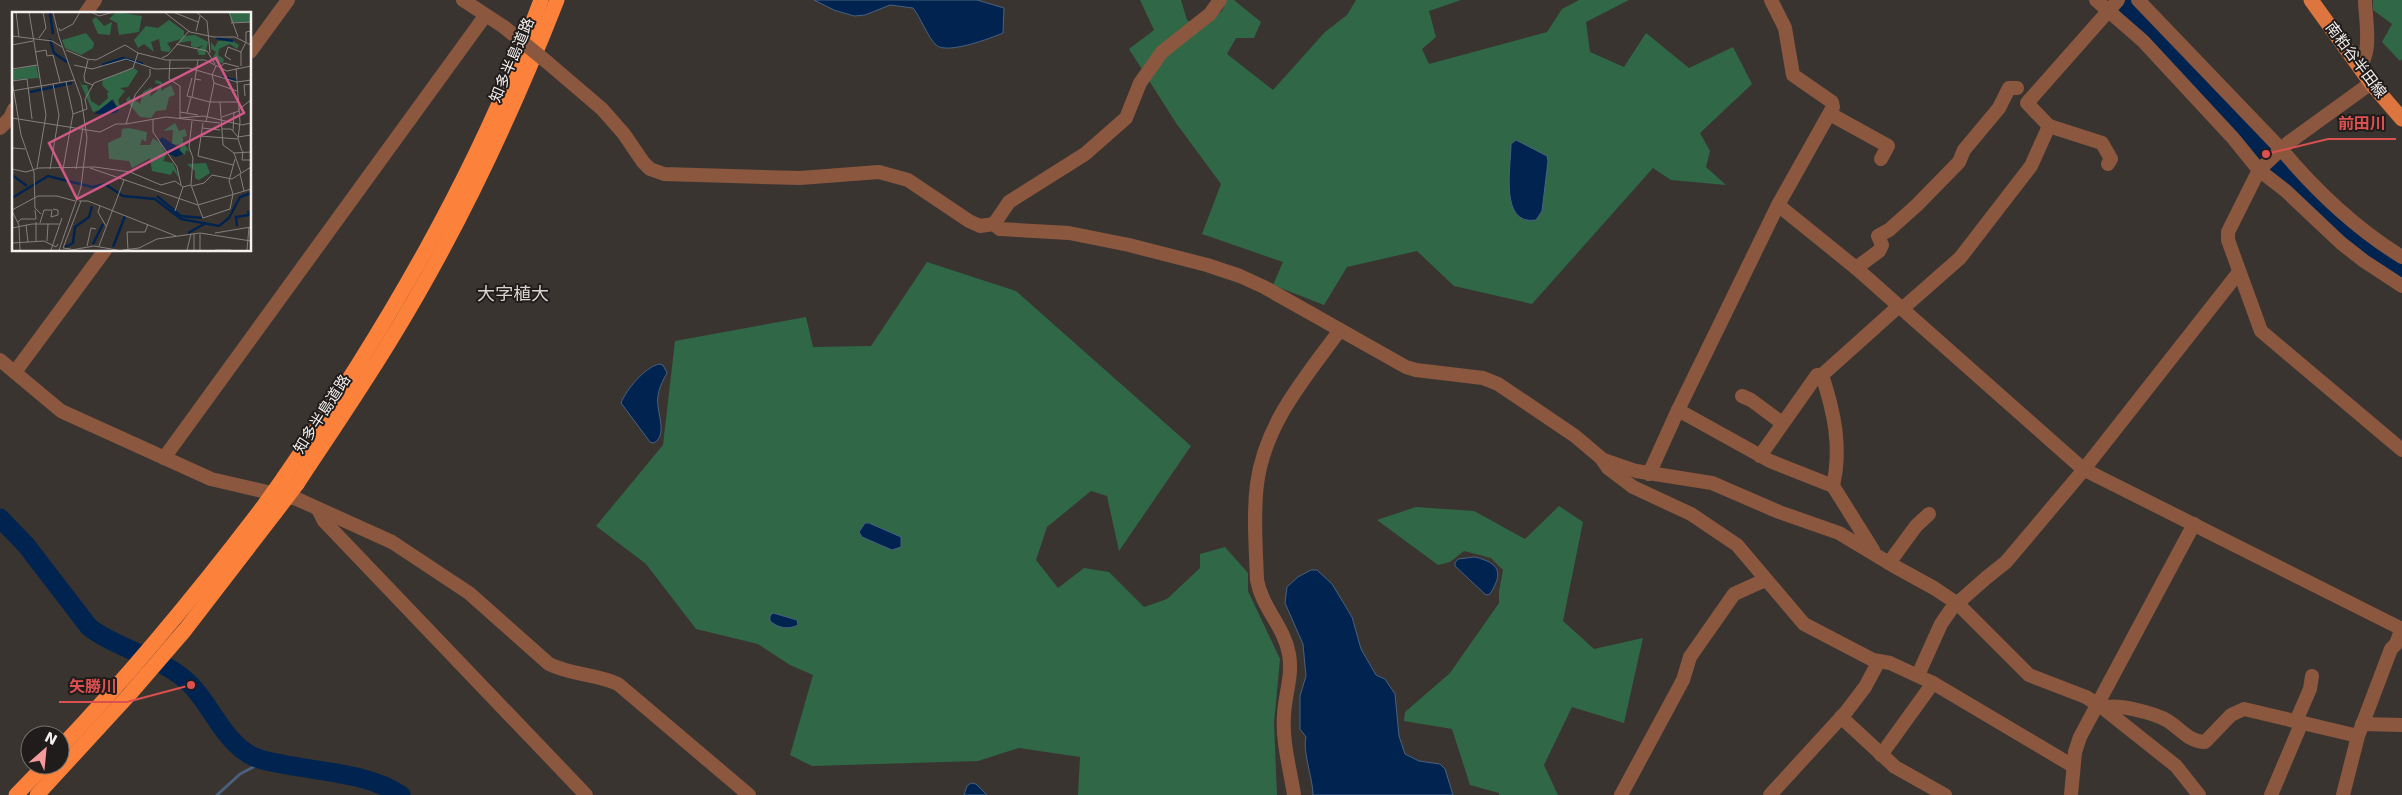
<svg xmlns="http://www.w3.org/2000/svg" width="2402" height="795" font-family="'DejaVu Sans','Noto Sans JP',sans-serif">
  <style>
    .green { fill: #2f6747 }
    .water { fill: #00244f; stroke: #49617f }
    .lines { fill: none; stroke-linecap: round; stroke-linejoin: round }
    .stream { stroke: #49617f; stroke-width: 3 }
    .river { stroke: #00244f; stroke-width: 19 }
    .minor { stroke: #8b583f; stroke-width: 14 }
    .major { stroke: #dc763e; stroke-width: 15 }
    .highway { stroke: #fc813b; stroke-width: 15 }
    .minor-bridge { stroke: #8b583f; stroke-width: 14 }
    .highway-bridge { stroke: #fc813b; stroke-width: 15 }
    .labels { text-anchor: middle; dominant-baseline: central; stroke-width: 4; stroke-linejoin: round; paint-order: stroke }
    .street-label { font-size: 15px; fill: #f4f0ee; stroke: #1f1c1b }
    .quarter-label { font-size: 18px; fill: #dad2cf; stroke: #1f1c1b }
    .inset-river { fill: none; stroke: #00244f; stroke-width: 2.5 }
    .inset-road { fill: none; stroke: #847f7d; stroke-width: 1 }
    .view { fill: #d15987; fill-opacity: 0.15; stroke: #d15987; stroke-width: 2.5 }
    .inset-edge { fill: none; stroke: #f4f0ee; stroke-width: 2.5 }
    .leader { fill: none; stroke: #dc5050; stroke-width: 2 }
    .callout-dot { fill: #dc5050; stroke: #1f1c1b; stroke-width: 2 }
    .callout-label { font-size: 16px; text-anchor: middle; font-weight: bold; fill: #dc5050; stroke: #1f1c1b; stroke-width: 4; stroke-linejoin: round; paint-order: stroke }
  </style>
  <rect width="100%" height="100%" fill="#3a3431"/>
  <!-- green -->
  <g class="green">
    <path d="M1140,0H1181L1187,20L1200,29L1222,11L1227,0H1234L1261,22L1254,38H1236L1227,54L1273,90L1325,32L1347,15L1356,0H1461L1429,11L1436,37L1422,49L1429,64L1547,32L1562,9L1579,0H1629L1586,22L1590,52L1624,67L1646,33L1689,68L1733,47L1752,84L1700,133L1710,151L1706,167L1726,185L1671,180L1653,168L1532,304L1454,286L1417,251L1347,267L1324,305L1273,285L1283,262L1202,234L1221,184L1176,123L1129,49L1154,30Z"/>
    <path d="M2373,0H2402V59L2400,61L2382,42L2392,24L2373,10Z"/>
    <path d="M927,262L1016,291L1191,446L1119,551L1107,496L1091,491L1047,527L1036,560L1058,588L1084,568L1109,572L1144,607L1167,599L1200,568V554L1225,547L1248,573V591L1280,659L1274,723L1277,795H1078L1080,757L1019,748L978,761L812,766L790,755L813,675L790,665L758,644L696,629L646,564L596,526L663,445L675,341L806,317L813,347L871,346Z"/>
    <path d="M1559,506L1583,522L1563,621L1594,649L1643,638L1624,723L1572,707L1544,765L1558,795H1499V793L1470,785L1452,729L1404,721L1405,712L1450,673L1499,603V591L1503,570L1491,558L1464,551L1450,562L1438,565L1377,520L1416,507L1474,511L1525,539Z"/>
  </g>
  <!-- water -->
  <g class="water">
    <path d="M814,0H977L1004,8L1003,33C991,38 947,55 936,45C927,36 921,18 913,8L890,5L865,15L854,16L834,10Z"/>
    <path d="M1516,140L1547,156L1548,161L1542,211L1536,220C1499,226 1511,167 1511,144Z"/>
    <path d="M659,364L663,365L667,373C663,380 659,388 658,396C655,410 669,434 654,443L650,442L621,403C626,390 645,367 659,364Z"/>
    <path d="M865,523H869L901,537V547L892,550L862,537L859,532Z"/>
    <path d="M1475,557C1499,563 1504,572 1490,594L1486,595L1455,566V563L1458,559Z"/>
    <path d="M1311,570H1317L1332,584L1352,617L1361,649L1376,675L1385,679L1395,694L1399,736L1405,754L1419,761L1440,764L1445,769L1453,795H1313C1313,778 1302,751 1306,737L1300,729V696L1306,676L1303,644L1285,603L1287,587L1298,577Z"/>
    <path d="M773,613L797,620L798,625C788,630 778,628 770,621V616Z"/>
    <path d="M971,783L976,784L987,795H964L967,786Z"/>
  </g>
  <g class="lines">
    <!-- stream -->
    <path class="stream" d="M217,795L240,774L265,761"/>
    <!-- river -->
    <g class="river">
      <path d="M2117,0C2214,87 2290,202 2402,272"/>
      <path d="M0,518L26,545L89,627C120,651 164,657 191,685C211,706 223,738 247,753C258,761 274,762 287,765C324,772 369,774 401,795"/>
    </g>
    <!-- minor -->
    <g class="minor">
      <path d="M463,0L504,27"/>
      <path d="M1220,0L1210,14L1162,52L1140,83L1126,118L1085,154L1009,202L994,224L1000,229L1069,233L1129,245L1207,265L1240,276L1264,287L1406,367L1416,370L1483,378L1498,384L1575,436L1601,458L1608,468L1633,487L1691,514L1737,545L1804,624L1873,660L1890,663L1933,683L2073,766"/>
      <path d="M2096,0L2143,41L2233,138L2259,170L2286,191L2341,243L2364,261L2402,286"/>
      <path d="M2138,0L2281,149C2316,191 2355,228 2402,257"/>
      <path d="M85,14L95,0"/>
      <path d="M250,52L288,0"/>
      <path d="M547,62L602,109L624,134L643,162L650,169L664,174L800,178L879,172L908,180L969,221L980,226L994,224"/>
      <path d="M2359,65C2373,56 2365,15 2365,0"/>
      <path d="M2371,83L2288,143L2259,170L2228,232V240L2261,331L2402,450"/>
      <path d="M2017,88H2009L1999,108L1964,150L1959,162L1917,205L1889,230L1878,236L1882,245L1879,251L1856,268L2083,469L2402,629"/>
      <path d="M1830,114L1888,146L1881,159"/>
      <path d="M2049,126L2027,103L2118,0"/>
      <path d="M0,128L10,118L14,109"/>
      <path d="M1778,205L1856,268"/>
      <path d="M1902,309L1960,258L2031,166L2049,126L2102,143L2111,159L2108,164"/>
      <path d="M0,360L61,411L211,479L297,499L392,542L469,593L549,664C571,675 596,674 618,684L749,795"/>
      <path d="M15,372L105,250"/>
      <path d="M1822,375C1834,412 1842,447 1833,486"/>
      <path d="M1742,396L1751,400L1782,423"/>
      <path d="M1678,410L1770,461L1833,486L1873,550"/>
      <path d="M1760,456L1817,375H1822L1899,306"/>
      <path d="M164,458L485,16"/>
      <path d="M1604,460L1636,471L1712,483L1779,512L1839,533L1894,566L1934,588L1958,604L2029,675L2086,697L2103,708L2176,766L2199,795"/>
      <path d="M1649,474L1678,410L1778,205L1833,107L1832,102L1793,75L1785,28L1771,0"/>
      <path d="M318,509L324,521L586,795"/>
      <path d="M1889,563L1916,526L1929,514"/>
      <path d="M1918,675L1941,624L1952,608L1986,578L2006,562L2081,473L2239,272"/>
      <path d="M2103,708C2116,703 2155,713 2168,721C2181,729 2189,742 2205,742L2231,715L2244,709L2358,736"/>
      <path d="M1841,717L1895,767L1945,795"/>
      <path d="M2296,721L2310,689L2312,676"/>
      <path d="M2362,724L2402,725"/>
      <path d="M1881,755L1933,683"/>
      <path d="M1294,795C1290,768 1282,742 1284,715C1285,694 1293,675 1289,654C1284,626 1262,608 1257,580C1256,549 1253,515 1257,484C1265,423 1305,378 1340,330"/>
      <path d="M1621,795L1683,680L1690,657L1734,594L1765,580"/>
      <path d="M1770,795L1846,712L1865,687L1879,661"/>
      <path d="M2071,795L2075,752L2080,737L2194,524"/>
      <path d="M2271,795L2302,722"/>
      <path d="M2343,795L2358,736L2391,649L2396,644L2402,628"/>
    </g>
    <!-- major -->
    <path class="major" d="M2311,0L2371,83L2402,119"/>
    <!-- highway -->
    <g class="highway">
      <path d="M284,477C386,329 479,170 541,0"/>
      <path d="M297,484C328,437 360,390 390,341C456,234 511,117 557,0"/>
      <path d="M60,748C132,672 198,592 262,508"/>
      <path d="M16,795L45,765"/>
      <path d="M37,795L129,695L185,630L275,513"/>
    </g>
    <!-- minor-bridge -->
    <path class="minor-bridge" d="M504,27L547,62"/>
    <!-- highway-bridge -->
    <g class="highway-bridge">
      <path d="M262,508L284,477"/>
      <path d="M275,513L297,484"/>
    </g>
  </g>
  <g class="labels">
    <!-- street labels -->
    <g class="street-label">
      <text transform="translate(512 60) rotate(-67)">知多半島道路</text>
      <text transform="translate(2356 60) rotate(53)">南粕谷半田線</text>
      <text transform="translate(322 414) rotate(-57)">知多半島道路</text>
    </g>
    <!-- quarter labels -->
    <g class="quarter-label">
      <text x="513" y="293">大字植大</text>
    </g>
  </g>
  <!-- overview -->
  <g transform="translate(12 12)">
    <rect width="239" height="239" fill="#3a3431"/>
    <path d="M104,0L130,4L127,20L107,23L105,11L97,7ZM218,0H237L239,10H219ZM84,5L92,14L100,10L98,23L86,22L80,8ZM157,8L172,19V24L183,23L196,30L193,43H187L185,38L192,33L184,36L179,34V29L166,31L169,27L155,31L159,37L157,40L149,39L147,27L139,30L142,40L132,32L126,36L122,28L134,14L146,16ZM74,21L82,31L81,36L69,43L53,36L50,28ZM219,28L227,33L225,37L218,32L213,34L207,37L206,43L212,47L211,51L204,50L201,45L204,40L199,37V30L203,35L206,29ZM24,53L27,66L1,68L0,58ZM122,56L126,59L116,75L108,76L113,79L106,88L108,94L105,95L101,87L91,97L81,100L66,66L70,73H75L79,89L87,94L96,86L95,81L97,80L90,73L91,67ZM144,68L150,70L149,79L159,73L163,83L157,85L154,98L144,99L139,106L128,105L114,88L117,84L120,91L122,87L128,92L131,80L140,75L138,85L145,79L148,72L143,71ZM163,111L167,119L173,117L175,124L171,125V130L178,140L174,138L173,143L168,139L169,133L160,132L161,118L151,119ZM117,116L135,120L134,130L130,127L128,133H138L141,126L149,132L154,143L151,149L161,151L168,167L161,158L159,163L140,159L138,146L120,156L117,149L97,147L96,131L109,125L110,117ZM194,151L198,161L187,168L183,166V159L175,152Z" fill="#2f6747"/>
    <path d="M100,88L107,98L104,101L82,102ZM150,125L164,134L171,142L164,145L157,142L147,128Z" fill="#00244f"/>
    <path class="inset-river" d="M38,0L41,22M204,26L221,29M38,27L42,41L55,50M90,53L111,46L131,52M210,65L226,69M18,80L60,71M0,163L15,174M145,184L169,204L190,206M0,186L36,164L80,175L93,172L111,184L143,187L169,207L207,214L217,206L228,185L239,181M225,214L224,205L237,203L236,199M176,221L194,211M81,232L91,212M53,235L61,231L63,215L77,205L80,194M101,235L113,204"/>
    <path class="inset-road" d="M4,0L7,25M17,0L34,103L25,156M41,0L47,25L69,86L75,126L69,175L47,238M79,0L87,4L102,0M152,0L178,20L202,25H223L239,33M161,0L186,10M184,0L195,9L198,41M217,0L226,25M219,11L239,10M47,16L48,19L61,12L68,0M184,19L188,4M0,24L40,29L50,35M27,26L34,16L31,0M234,30V20L239,19M164,32L195,39L203,52M0,33L21,29M54,38L75,47L84,48L113,33L126,41L154,48H193L215,59L239,54M23,40L34,38L35,44L41,43L48,70M150,46L156,43L177,19M76,48L72,64L73,70L81,73M158,48L157,67L168,74V106M219,48L213,44L216,35L229,40M62,53L80,57L114,47L143,57L177,56L225,70L239,68M229,54V40L234,30M209,55L212,51L227,55M224,56L228,110L226,127L230,139M0,57L25,53M180,66L175,84L198,90H226M183,67L186,48M0,68L9,123L22,160L23,196L29,202M0,69L15,67L20,107M202,71L225,79M0,79L63,68M233,84L232,73L239,72M180,85L183,67L189,68M208,90L211,133L222,141L239,140M226,98L239,88M168,100L186,103M175,101L179,85M61,102L75,97L73,87L82,71L121,56L126,41M210,105L227,99M0,106L88,120L104,112H114M167,106L192,104L230,113L239,111M141,107V120L165,155L169,173M194,110L202,71L200,63L204,54M114,112L154,105L208,111M114,112L123,83L138,64V57M190,116L208,118M210,117H219L226,125L239,123M221,119L222,100M188,124L226,127M231,139L230,148H239M0,141L1,136L13,137M222,141L229,161M186,144L221,153M186,144L191,111M78,156L186,193L239,177M0,157L14,160L27,156L83,155L118,160L149,173L163,169L171,175L179,173M38,157L47,103L41,72M51,157L61,102L54,70M64,157L71,115M228,162L232,179M179,173L181,146L177,135L180,109M179,173L186,192M180,174L192,171L200,163L220,167L239,155M221,182L217,169L223,147M67,189H76L164,224M186,193L191,206L218,197L221,182M88,194L86,200L94,214M0,198L26,184H45L63,189M0,199L7,213L8,238M163,199L171,175M6,210L9,207H24L23,198M24,210V229M28,211L32,198H40L39,205L46,203V198L41,197M14,213L16,230M0,216L20,212H47M203,221L239,215M35,229L36,212M0,231L32,229L44,235L46,232M75,234L79,216L84,217M87,234L112,168M59,237L51,236L69,189M39,238L50,206M59,238L82,234L105,238M111,238L127,236L145,227L188,221L239,229M116,238L115,220H133L136,212M175,238L179,222M182,238V222M188,238V222M203,238H219M235,238L237,215"/>
    <path class="view" d="M204,46L232,101L65,187L37,131Z"/>
    <rect width="239" height="239" class="inset-edge"/>
  </g>
  <!-- callouts -->
  <path class="leader" d="M2266 154L2328 139H2396M191 685L127 702H59"/>
  <g class="callout-dot">
    <circle cx="2266" cy="154" r="5"/>
    <circle cx="191" cy="685" r="5"/>
  </g>
  <g class="callout-label">
    <text x="2362" y="129">前田川</text>
    <text x="93" y="692">矢勝川</text>
  </g>
  <!-- north arrow -->
  <g transform="translate(45 750) rotate(27)"><circle r="24" fill="#1f1c1b" stroke="#74716f"/>
  <path d="M0-4L9 19L0 12L-9 19Z" fill="#f59b9b"/>
  <text y="-8" font-size="14" font-weight="bold" text-anchor="middle" fill="#f4f0ee">N</text>
  </g>
</svg>
